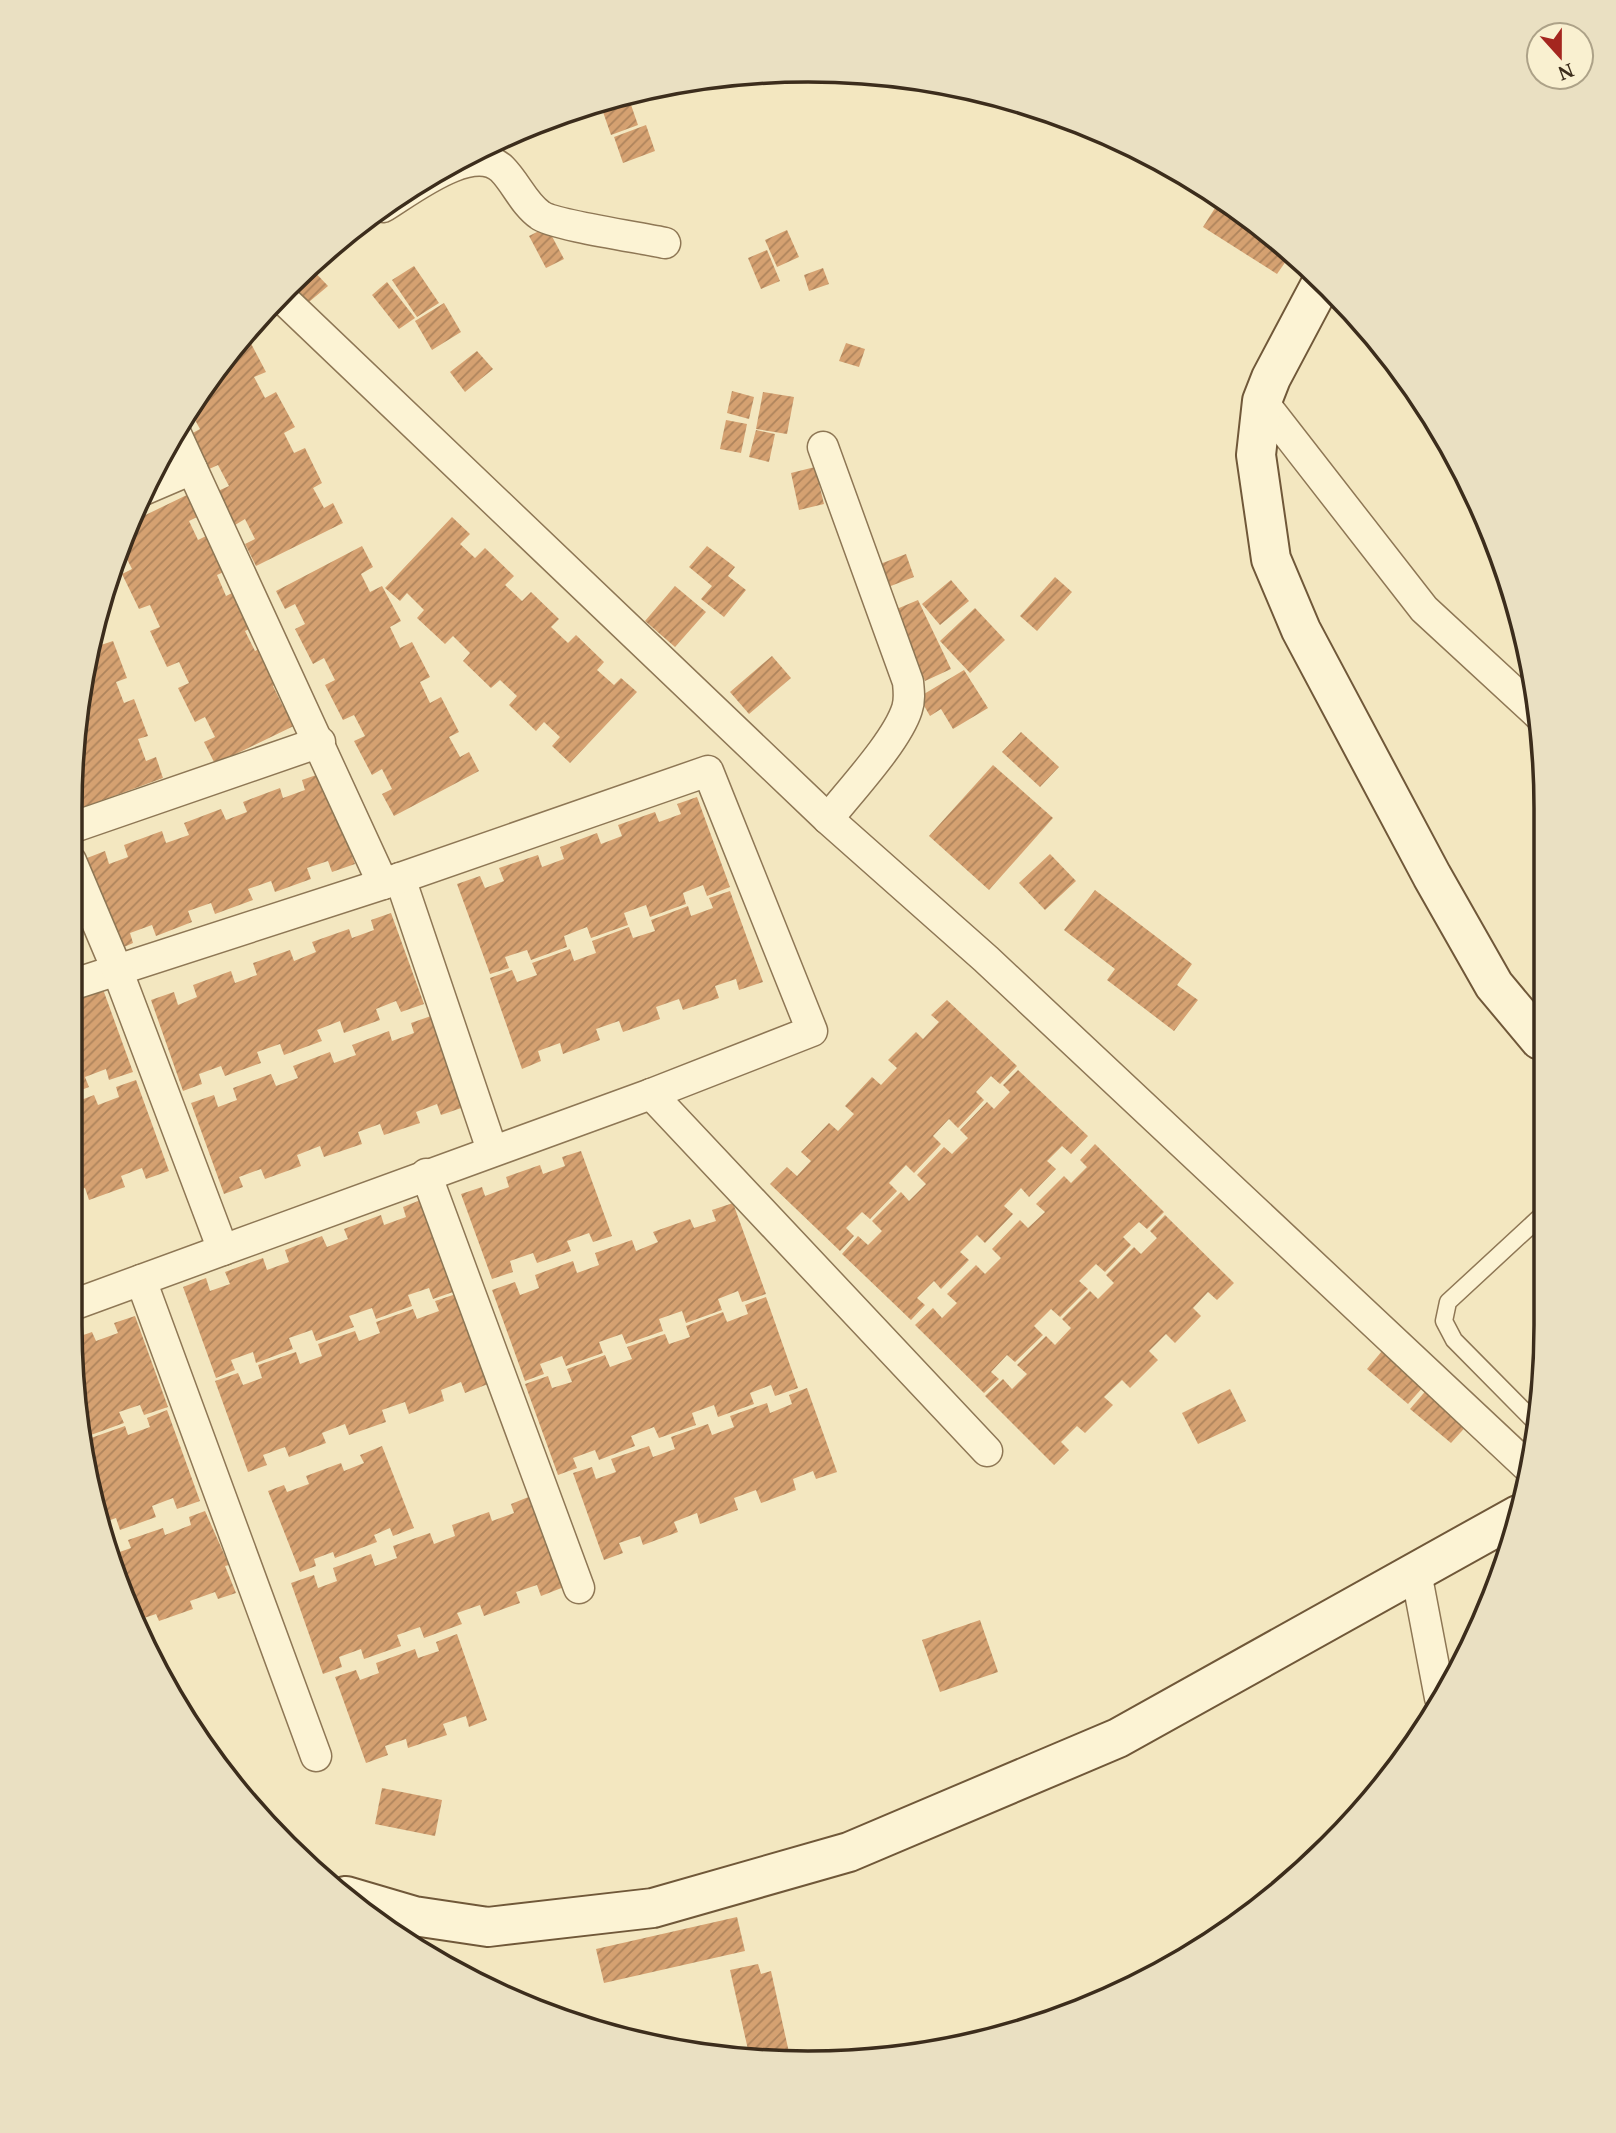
<svg xmlns="http://www.w3.org/2000/svg" width="1616" height="2133" font-family="'Noto Serif',serif">
  <style>
    .building { fill: url(#building-hatch) }
    .lines { fill: none; stroke-linecap: round; stroke-linejoin: round }
    .lane-casing { stroke: #8e7755; stroke-width: 19 }
    .street-casing { stroke: #8e7755; stroke-width: 33 }
    .secondary-casing { stroke: #705839; stroke-width: 42 }
    .lane { stroke: #fcf3d4; stroke-width: 16 }
    .street { stroke: #fcf3d4; stroke-width: 30 }
    .secondary { stroke: #fcf3d4; stroke-width: 38 }
    .rim { fill: none; stroke: #3c2d1c; stroke-width: 3.5 }
  </style>
  <defs>
    <pattern id="building-hatch" width="6" height="6" patternUnits="userSpaceOnUse" patternTransform="scale(1.75)"><rect width="6" height="6" fill="#d5a171"/><path d="M-1 1l2-2M0 6l6-6M5 7l2-2" fill="none" stroke="#ae845c"/></pattern>
  </defs>
  <rect width="100%" height="100%" fill="#f3e7c0"/>
  <!-- building -->
  <g class="building">
    <path d="M630,102L638,125L611,135L603,112Z"/>
    <path d="M646,125L655,151L623,163L614,137Z"/>
    <path d="M1222,197L1291,254L1277,274L1203,227Z"/>
    <path d="M547,227L564,259L546,268L529,236Z"/>
    <path d="M787,230L799,257L777,267L765,240Z"/>
    <path d="M767,250L780,281L761,289L748,258Z"/>
    <path d="M414,266L439,303L417,317L392,280Z"/>
    <path d="M310,267L328,286L303,307L286,288Z"/>
    <path d="M823,268L829,284L809,291L804,275Z"/>
    <path d="M387,282L415,318L399,329L372,295Z"/>
    <path d="M444,303L461,332L432,350L415,321Z"/>
    <path d="M247,336L266,372L254,377L265,398L276,392L295,427L284,433L294,453L305,448L322,483L313,488L324,508L333,503L343,523L256,566L245,544L255,539L245,519L235,525L218,491L229,486L218,465L207,470L189,435L200,429L190,411L222,359L239,340Z"/>
    <path d="M846,343L865,349L859,367L839,361Z"/>
    <path d="M477,351L493,369L465,392L450,372Z"/>
    <path d="M732,391L754,397L749,419L727,413Z"/>
    <path d="M763,392L794,397L787,434L756,429Z"/>
    <path d="M726,420L747,424L741,453L720,449Z"/>
    <path d="M756,430L775,434L769,462L749,457Z"/>
    <path d="M815,467L824,504L799,510L791,473Z"/>
    <path d="M191,493L201,515L189,521L198,540L210,534L228,570L217,575L226,596L238,590L255,626L245,631L255,651L265,646L282,681L273,686L283,706L292,702L302,722L215,764L204,742L215,737L205,717L195,722L178,688L189,683L179,662L167,667L150,631L160,627L150,605L139,609L122,574L132,569L121,547L131,522Z"/>
    <path d="M452,517L470,534L460,544L475,558L485,548L514,576L505,585L522,601L531,592L559,619L551,627L568,643L576,635L604,662L597,670L614,685L621,678L637,692L570,763L552,746L560,737L544,722L536,731L509,705L517,696L500,680L491,688L463,661L470,653L453,636L445,644L417,618L424,610L407,593L400,601L385,588Z"/>
    <path d="M362,546L373,567L361,574L370,592L382,586L401,621L390,627L400,648L412,642L430,677L420,682L430,703L441,697L459,732L449,737L460,757L469,752L479,771L394,816L382,794L392,789L382,769L372,775L354,741L365,736L354,715L343,720L325,685L335,680L324,658L313,664L295,629L305,624L295,604L285,609L276,591Z"/>
    <path d="M707,546L735,567L728,576L746,590L724,617L701,599L712,586L689,567Z"/>
    <path d="M906,554L914,577L883,589L875,566Z"/>
    <path d="M1055,577L1072,592L1037,631L1020,616Z"/>
    <path d="M951,580L969,601L940,625L922,604Z"/>
    <path d="M675,586L706,612L675,647L645,621Z"/>
    <path d="M918,600L951,669L925,681L892,611Z"/>
    <path d="M100,605L105,619L94,623L95,617Z"/>
    <path d="M975,608L1005,640L970,673L940,641Z"/>
    <path d="M94,625L101,645L113,641L127,678L116,682L124,703L134,699L148,736L138,739L146,761L156,757L163,778L73,811L71,785L75,784L72,760Z"/>
    <path d="M772,656L791,678L749,714L730,692Z"/>
    <path d="M964,670L988,708L953,729L941,709L930,716L919,697Z"/>
    <path d="M1021,732L1059,767L1040,787L1002,752Z"/>
    <path d="M993,765L1053,818L989,890L929,836Z"/>
    <path d="M322,773L355,864L332,872L328,861L307,868L311,879L275,892L271,881L248,889L253,900L215,914L211,903L188,911L192,922L156,936L152,925L130,933L133,943L115,951L82,860L105,851L109,864L128,857L124,845L162,831L166,843L189,835L184,823L221,809L226,820L247,812L243,802L280,788L283,798L305,790L302,780Z"/>
    <path d="M697,797L730,887L707,896L703,885L683,893L686,904L650,917L646,905L624,913L628,925L591,938L587,927L564,936L567,947L531,960L527,950L505,957L509,968L490,974L457,884L480,876L485,888L504,881L499,868L538,855L542,867L564,859L560,847L597,833L601,844L622,836L618,825L655,812L659,822L681,814L677,804Z"/>
    <path d="M1050,854L1076,881L1045,910L1019,883Z"/>
    <path d="M1095,890L1192,964L1177,985L1198,1000L1174,1031L1107,980L1115,969L1064,930Z"/>
    <path d="M730,891L763,982L739,990L736,979L715,986L719,998L683,1010L679,999L656,1007L660,1019L623,1032L619,1021L596,1029L600,1040L563,1054L560,1043L538,1051L541,1061L522,1069L490,978L512,970L517,982L537,975L532,963L570,949L574,961L596,953L592,941L629,927L633,938L655,931L651,920L688,906L691,916L713,908L709,898Z"/>
    <path d="M391,913L424,1004L401,1012L396,1001L376,1009L380,1020L344,1033L340,1021L317,1030L322,1041L284,1055L280,1044L257,1052L261,1063L225,1076L221,1066L199,1074L202,1084L183,1091L151,1000L174,992L178,1005L197,997L193,985L231,971L235,983L257,975L253,963L290,950L294,961L316,952L312,942L349,929L352,938L374,930L371,920Z"/>
    <path d="M100,981L133,1072L109,1080L106,1069L85,1077L89,1087L71,1094V1003L83,998L80,989Z"/>
    <path d="M947,1000L1017,1066L1000,1084L991,1076L976,1092L984,1100L958,1128L949,1119L933,1136L941,1144L914,1173L906,1165L889,1183L897,1191L870,1219L862,1212L846,1228L854,1236L840,1251L770,1184L787,1167L797,1176L811,1161L801,1152L829,1123L838,1131L854,1114L845,1106L872,1077L881,1085L897,1068L888,1060L916,1032L923,1039L939,1022L931,1015Z"/>
    <path d="M431,1016L464,1107L441,1115L437,1104L416,1112L420,1123L384,1135L380,1124L358,1132L362,1144L324,1157L320,1146L297,1155L301,1166L265,1179L261,1169L239,1177L243,1187L224,1194L191,1103L214,1095L218,1107L237,1100L233,1088L271,1074L276,1086L298,1078L293,1066L330,1052L334,1063L356,1055L352,1045L389,1031L392,1041L414,1033L411,1023Z"/>
    <path d="M1018,1070L1088,1136L1071,1154L1062,1146L1047,1161L1056,1169L1029,1197L1021,1188L1004,1206L1013,1214L985,1243L977,1235L960,1252L969,1260L941,1289L934,1281L917,1298L925,1305L911,1320L842,1254L858,1236L868,1245L882,1231L872,1221L901,1192L909,1201L926,1184L917,1175L944,1147L952,1154L968,1138L960,1130L987,1102L994,1109L1010,1092L1003,1085Z"/>
    <path d="M136,1080L169,1171L146,1179L142,1168L121,1176L125,1187L89,1200L85,1188L70,1194L71,1104L94,1095L98,1105L119,1097L116,1087Z"/>
    <path d="M1095,1144L1164,1212L1147,1229L1139,1222L1123,1237L1131,1245L1105,1272L1096,1264L1079,1281L1088,1289L1060,1317L1051,1309L1034,1326L1043,1335L1015,1362L1007,1355L991,1372L999,1379L984,1393L915,1325L933,1308L942,1318L957,1303L947,1294L976,1265L985,1274L1001,1258L992,1249L1020,1220L1028,1228L1045,1212L1036,1204L1064,1176L1071,1183L1087,1167L1080,1160Z"/>
    <path d="M581,1151L612,1236L593,1242L589,1233L567,1241L571,1251L537,1263L533,1253L510,1261L513,1272L492,1279L461,1194L482,1187L485,1196L509,1187L506,1177L540,1165L543,1174L565,1166L562,1157Z"/>
    <path d="M423,1199L456,1291L433,1299L429,1288L408,1295L412,1306L376,1319L372,1308L349,1316L354,1327L316,1341L312,1330L289,1338L293,1349L256,1363L253,1352L231,1360L235,1370L216,1378L183,1287L206,1278L210,1291L230,1284L225,1272L263,1258L267,1270L289,1262L285,1250L322,1236L327,1247L348,1239L344,1229L381,1215L384,1225L406,1217L403,1207Z"/>
    <path d="M733,1203L766,1294L742,1302L738,1291L718,1299L722,1310L686,1323L682,1311L659,1319L663,1331L626,1344L622,1334L599,1342L603,1353L566,1366L562,1356L540,1364L544,1374L525,1381L492,1290L515,1282L520,1295L539,1288L535,1275L573,1261L577,1273L599,1265L595,1253L632,1240L636,1251L658,1242L653,1232L690,1219L694,1228L716,1221L712,1210Z"/>
    <path d="M1165,1215L1234,1283L1217,1300L1208,1292L1193,1308L1201,1316L1175,1343L1166,1334L1149,1351L1158,1360L1130,1388L1122,1380L1104,1397L1113,1405L1085,1433L1077,1426L1061,1442L1069,1450L1054,1465L985,1396L1003,1379L1012,1389L1027,1374L1017,1365L1046,1336L1055,1345L1071,1328L1062,1319L1090,1291L1098,1299L1114,1283L1106,1275L1134,1247L1141,1254L1157,1238L1150,1231Z"/>
    <path d="M456,1294L488,1384L465,1393L461,1382L441,1390L444,1401L409,1414L405,1402L382,1410L386,1422L349,1435L345,1424L322,1433L326,1443L289,1457L285,1447L263,1455L267,1465L248,1472L215,1381L238,1373L243,1385L262,1378L258,1365L296,1352L300,1364L322,1356L318,1344L355,1331L359,1341L380,1333L376,1322L413,1309L417,1319L439,1311L435,1301Z"/>
    <path d="M766,1297L798,1388L775,1396L771,1385L750,1393L754,1404L718,1417L714,1405L692,1413L696,1425L659,1438L654,1427L631,1436L635,1446L599,1460L595,1450L573,1458L577,1468L558,1475L525,1384L548,1376L552,1388L572,1382L567,1369L605,1355L610,1367L632,1359L627,1347L665,1334L669,1344L690,1337L686,1326L723,1312L727,1322L748,1314L745,1305Z"/>
    <path d="M135,1316L168,1407L144,1415L140,1405L119,1412L124,1423L88,1436L83,1425L72,1339L92,1332L96,1341L118,1333L114,1323Z"/>
    <path d="M1382,1351L1424,1386L1408,1404L1367,1369Z"/>
    <path d="M1429,1387L1470,1422L1451,1443L1410,1409Z"/>
    <path d="M807,1388L837,1472L816,1479L813,1471L793,1479L796,1490L761,1503L756,1490L734,1498L738,1510L700,1524L697,1513L674,1522L678,1532L643,1545L640,1536L619,1543L623,1553L604,1560L573,1473L592,1467L596,1479L616,1472L611,1459L649,1446L653,1457L675,1449L671,1437L708,1424L712,1435L734,1427L730,1416L767,1403L770,1413L792,1404L789,1395Z"/>
    <path d="M1230,1389L1246,1421L1198,1444L1182,1413Z"/>
    <path d="M167,1410L200,1501L177,1509L173,1498L152,1506L156,1517L120,1530L116,1518L99,1524L87,1452L92,1450L88,1439L125,1426L128,1435L150,1427L147,1418Z"/>
    <path d="M382,1446L414,1528L393,1536L390,1528L374,1535L377,1542L335,1558L333,1552L314,1559L316,1566L300,1572L268,1491L284,1485L287,1492L309,1484L306,1476L341,1463L344,1471L364,1463L360,1455Z"/>
    <path d="M531,1496L564,1587L541,1596L537,1585L516,1592L520,1603L484,1616L480,1605L457,1613L462,1624L424,1638L420,1627L397,1635L401,1646L364,1659L361,1649L339,1657L342,1667L323,1674L291,1583L314,1575L318,1588L337,1581L333,1568L371,1554L375,1566L397,1558L393,1546L430,1533L434,1544L455,1536L452,1525L489,1512L492,1521L514,1513L511,1504Z"/>
    <path d="M205,1511L229,1565L225,1566L236,1593L218,1599L215,1592L190,1601L193,1609L159,1621L156,1614L138,1620L111,1555L131,1548L128,1540L163,1528L165,1535L191,1525L189,1517Z"/>
    <path d="M980,1620L998,1672L940,1692L922,1640Z"/>
    <path d="M457,1634L487,1720L469,1727L466,1716L443,1724L447,1735L408,1748L406,1739L385,1746L388,1755L366,1763L335,1677L356,1670L360,1680L379,1673L376,1663L415,1649L418,1658L439,1651L436,1642Z"/>
    <path d="M382,1788L442,1800L435,1836L375,1824Z"/>
    <path d="M737,1917L745,1951L604,1983L596,1949Z"/>
    <path d="M758,1964L761,1974L771,1971L790,2057L749,2054L730,1970Z"/>
  </g>
  <g class="lines">
    <defs>
      <path id="lane" d="M1539,1426L1454,1340L1444,1321L1448,1302L1540,1217"/>
      <g id="street">
        <path d="M383,207C411,190 473,141 502,169C516,183 524,204 540,215C553,225 643,238 665,243"/>
        <path d="M279,295L828,819L986,959L1529,1468"/>
        <path d="M1262,401L1424,609L1540,716"/>
        <path d="M176,434L383,884"/>
        <path d="M823,447L908,682C909,692 910,700 907,709C897,741 850,791 828,819"/>
        <path d="M143,490L192,469"/>
        <path d="M71,828L320,742"/>
        <path d="M400,878L492,1150"/>
        <path d="M71,985L383,884L708,771L812,1031L651,1094L223,1250"/>
        <path d="M651,1094L987,1451"/>
        <path d="M426,1174L579,1588"/>
        <path d="M141,1280L316,1756"/>
        <path d="M70,1306L223,1250L118,972L71,861"/>
        <path d="M1416,1572L1440,1698"/>
      </g>
      <g id="secondary">
        <path d="M1323,280L1271,378L1262,401L1256,455L1271,559L1301,630L1432,876L1494,985L1540,1040"/>
        <path d="M346,1896L414,1916L488,1927L653,1908L849,1852L1118,1738L1518,1515"/>
      </g>
    </defs>
    <!-- lane casing -->
    <use href="#lane" class="lane-casing"/>
    <!-- street casing -->
    <use href="#street" class="street-casing"/>
    <!-- secondary casing -->
    <use href="#secondary" class="secondary-casing"/>
    <!-- lane -->
    <use href="#lane" class="lane"/>
    <!-- street -->
    <use href="#street" class="street"/>
    <!-- secondary -->
    <use href="#secondary" class="secondary"/>
  </g>
  <!-- crop -->
  <path d="M0 0H1616V2133H0ZM808 82H808A726 726 0 0 1 1534 808V1325A726 726 0 0 1 808 2051H808A726 726 0 0 1 82 1325V808A726 726 0 0 1 808 82Z" fill="#eae0c2" fill-rule="evenodd"/>
  <path class="rim" d="M808 82H808A726 726 0 0 1 1534 808V1325A726 726 0 0 1 808 2051H808A726 726 0 0 1 82 1325V808A726 726 0 0 1 808 82Z"/>
  <!-- north arrow -->
  <g transform="translate(1560 56) rotate(159)"><circle r="33" fill="#f9f0d0" stroke="#ada288" stroke-width="2"/>
  <path d="M0-5L12 26L0 18L-12 26Z" fill="#a4261f"/>
  <text y="-10" font-size="19" font-weight="bold" text-anchor="middle" fill="#3c2d1c">N</text>
  </g>
</svg>
